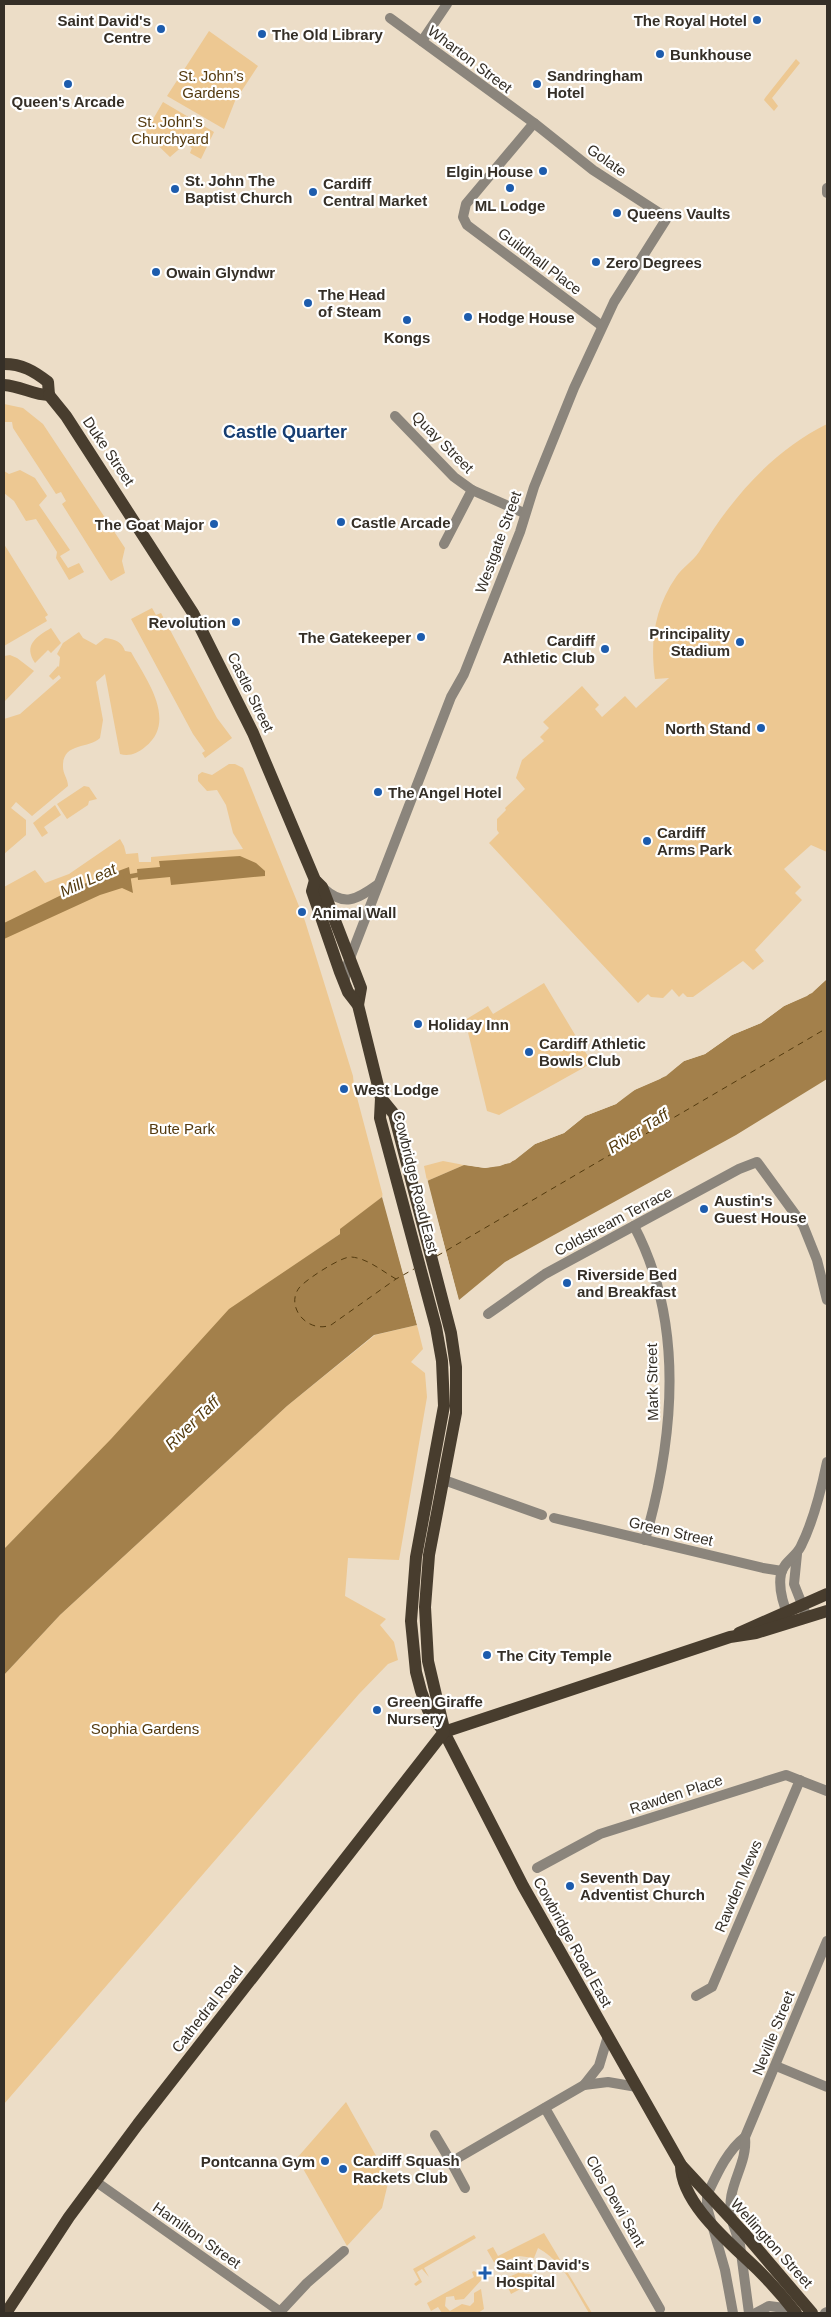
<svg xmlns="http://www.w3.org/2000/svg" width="831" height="2317" font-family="Helvetica,sans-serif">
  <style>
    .green { fill: #edc892 }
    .water { fill: #a3804b }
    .pier { fill: #ecddc7 }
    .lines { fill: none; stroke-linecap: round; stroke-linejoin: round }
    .stream { stroke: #a3804b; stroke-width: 4.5 }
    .ferry { stroke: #543b0f; stroke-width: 1; stroke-dasharray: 6 5; stroke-linecap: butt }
    .minor { stroke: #8b857c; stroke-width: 10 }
    .tertiary { stroke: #8b857c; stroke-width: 10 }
    .primary { stroke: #483d2e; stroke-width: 12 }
    .poi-dot { fill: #1d5cad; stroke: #fff; stroke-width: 2 }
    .labels { text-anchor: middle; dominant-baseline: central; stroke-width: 4.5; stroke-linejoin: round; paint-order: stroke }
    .poi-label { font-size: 15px; font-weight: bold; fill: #352f27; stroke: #fff; text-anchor: start }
    .street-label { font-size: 15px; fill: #352f27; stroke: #fff }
    .park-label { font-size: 15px; fill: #543a0f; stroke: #fff }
    .water-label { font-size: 16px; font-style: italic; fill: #543b0f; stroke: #fff }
    .quarter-label { font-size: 18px; font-weight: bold; fill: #163d71; stroke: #fff }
  </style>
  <rect width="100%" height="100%" fill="#ecddc7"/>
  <!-- green -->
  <g class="green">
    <path d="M209,31L258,66L235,101L224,129L167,96Z"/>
    <path d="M796,59L800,63L772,98L778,106L774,111L764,100L765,98Z"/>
    <path d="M163,102L214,132L201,159L190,153L192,148L185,144L170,157L145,133Z"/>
    <path d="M4,404L23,408L43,424L125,548L122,561L125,573L111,581L109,579L62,504L66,501L61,492L56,494L13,428L12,422H4Z"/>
    <path d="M827,424V852L811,845L784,869L801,887L795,893L802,900L755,950L764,961L753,970L743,961L693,997H687L683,993L679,997L672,989L663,998L651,997L648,994L638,1003L489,843L499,833L497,830V819L506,810L505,808L525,789L516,778L522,760L544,741L540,737L549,728L543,722L582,686L599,705L595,709L602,717L625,696L636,708L669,678L655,679C650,642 654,609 676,577C682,568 693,561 699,552C731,499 771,452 827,424Z"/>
    <path d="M20,470L35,478L47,496L39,505L70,550L60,556L68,568L79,563L84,572L69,580L56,558L57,552L36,519L26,521L14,501L4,493V471L9,474Z"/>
    <path d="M4,544L48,615L45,617L47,621L4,646Z"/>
    <path d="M152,608L156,615L161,613L217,718L232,738L205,758L202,753L205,751L193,734L131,619Z"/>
    <path d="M51,628L61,643L51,653L48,650L35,663C23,645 36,637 51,628Z"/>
    <path d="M79,632L83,638L96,645L105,638C115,639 122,642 125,651L131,652C146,679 178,721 145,747C138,753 129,757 120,754L105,674L96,682L103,720L100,738C89,749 62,742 63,767C63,774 68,779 68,786L32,816L16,802L11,808L26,820V835L4,854V719L20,714L61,678L59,675L53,680L49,676L58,666L59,667L60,657L57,654L63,643Z"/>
    <path d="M10,655L17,658L34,671L4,702V656Z"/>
    <path d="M229,764H235L243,768L305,921L353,1076L354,1086L383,1196L340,1234L265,1286L4,1549V887L35,870L45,883L69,874L120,839L124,846L126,854L138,853L139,862H151V857L243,849L233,833L226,805L217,790L207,791L198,781V775L202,772L212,775Z"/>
    <path d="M84,786L89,787L97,799L89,801L88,805L67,819L57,804Z"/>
    <path d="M55,805L61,815L44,827L48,833L42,837L33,823Z"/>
    <path d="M544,983L592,1063L499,1115L487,1111L465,1020L488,1006L493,1014Z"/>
    <path d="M443,1161L464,1165L427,1181L424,1166Z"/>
    <path d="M417,1325L423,1349L411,1362L425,1373L427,1397L399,1560L348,1558L345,1596L386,1619L380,1625L394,1642L398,1660L388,1664L359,1694L4,2104V1675L60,1615L287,1406L375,1335Z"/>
    <path d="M346,2102L389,2179L382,2208L347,2246L297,2158Z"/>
    <path d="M544,2233L592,2313H589C574,2289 564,2262 538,2248L534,2258L519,2256L495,2264L487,2250L493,2247L498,2256Z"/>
    <path d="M474,2235L476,2238L424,2268L429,2277L422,2269L417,2272L422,2282L416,2286L414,2284L419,2280L413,2269Z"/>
    <path d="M474,2271L484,2277L464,2299L455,2300L454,2296L446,2297L445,2306L450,2311L462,2304L470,2306L474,2302V2293L481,2289L484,2309L478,2313H442L438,2307L431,2311L427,2303L474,2277L472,2272Z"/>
    <path d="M518,2273L531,2274L539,2282L537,2283L534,2278L527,2282L528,2285L511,2294L504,2279Z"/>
  </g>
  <!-- water -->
  <g class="water">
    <path d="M240,856L256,863L265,871V876L171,885L170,877L138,880L137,869L160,867L159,861Z"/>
    <path d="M129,867L133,893L122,888L100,895L4,939V923L86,883Z"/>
    <path d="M827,979V1079L736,1135L505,1262L459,1300L427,1181L464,1165L485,1168L510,1163L535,1144L564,1133L585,1116L616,1104L636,1089L666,1076L684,1061L705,1054L732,1035L761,1023L784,1006L807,996Z"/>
    <path d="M382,1197L417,1325L374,1335L287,1406L60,1615L4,1675V1549L111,1439L229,1309L340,1234V1229Z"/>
  </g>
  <!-- pier -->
  <g class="pier">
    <path d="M827,977V979L812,993L784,1006L761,1023L732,1035L705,1054L684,1061L660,1079L630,1092L616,1104L585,1116L564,1133L535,1144L515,1160L500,1166L485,1168L460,1164L489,1165L514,1158L534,1142L563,1130L584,1114L614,1102L628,1090L659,1077L683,1059L704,1052L731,1033L760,1021L782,1004L806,994Z"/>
    <path d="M427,1178L459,1302L456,1301L449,1273L425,1182Z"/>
    <path d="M382,1194L386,1199L394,1228L420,1325L418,1328Z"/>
  </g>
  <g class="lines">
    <!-- stream -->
    <path class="stream" d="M126,877L143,874"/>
    <!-- ferry -->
    <g class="ferry">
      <path d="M437,1256L827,1028"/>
      <path d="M396,1279C382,1271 367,1258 351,1257C342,1256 305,1280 299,1288C285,1307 308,1334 331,1325L396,1279L414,1269"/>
    </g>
    <!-- minor -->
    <g class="minor">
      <path d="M422,41L447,4"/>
      <path d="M534,123L466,204L463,217L467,225L602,326"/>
      <path d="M827,188V193"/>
      <path d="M395,416L454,477L472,490L524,513"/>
      <path d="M444,544L472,490"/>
      <path d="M323,888C344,907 356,900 377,885"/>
      <path d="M345,982V971L451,697L464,674L520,532L534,487L574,388L614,302L667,218L593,170L534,123L390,18"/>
      <path d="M634,1226C685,1323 674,1438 645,1540"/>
      <path d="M488,1314L545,1274L739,1169L757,1162L803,1225L817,1260L827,1300"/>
      <path d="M444,1480L542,1515"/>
      <path d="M554,1518L763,1568L782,1571"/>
      <path d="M797,1554L794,1584L807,1617"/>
      <path d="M789,1618C783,1604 778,1589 781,1574C784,1561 796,1557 801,1546C814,1520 821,1491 827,1462"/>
      <path d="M537,1868L600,1834L786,1775L827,1791"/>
      <path d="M696,1996L712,1987L800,1780"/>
      <path d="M776,2066L827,2087"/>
      <path d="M584,2085L608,2082L637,2087"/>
      <path d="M545,2108L660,2309"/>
      <path d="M435,2135L451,2162"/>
      <path d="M95,2181L282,2313"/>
      <path d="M465,2188L451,2162L584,2085L599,2066L608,2036"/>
      <path d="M707,2195C717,2174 727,2151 745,2137L827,1941"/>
      <path d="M732,2220C724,2187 748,2167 745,2137"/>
      <path d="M279,2313L307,2283L344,2251"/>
      <path d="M825,2313L827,2312"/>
    </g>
    <!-- tertiary -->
    <g class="tertiary">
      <path d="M707,2195V2207L725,2270L733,2313"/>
      <path d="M733,2224L740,2245L749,2313"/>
      <path d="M756,2313L769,2306L792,2309"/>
    </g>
    <!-- primary -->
    <g class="primary">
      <path d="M4,364C22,364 34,371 48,382L49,395"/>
      <path d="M4,385C21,386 33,395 49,395"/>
      <path d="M49,395L66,416L193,613L253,733L315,880L322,887L361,988L358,1005"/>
      <path d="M315,880L312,891L340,972L348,992L358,1005L381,1098L380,1118L436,1327L442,1361L444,1406L416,1557L411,1621L416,1672L421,1691L428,1710L444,1732L523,1886L681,2165L744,2233L812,2313"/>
      <path d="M381,1098L394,1114L451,1333L456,1367V1413L429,1555L425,1607L428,1661L444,1729"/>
      <path d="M739,1633L827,1594"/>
      <path d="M444,1732L730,1637L756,1633L827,1611"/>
      <path d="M681,2165C681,2205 734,2246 760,2272C773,2285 785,2299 796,2313"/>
      <path d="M6,2313L69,2217L138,2124L444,1732"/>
    </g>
  </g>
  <!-- markers -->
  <g class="poi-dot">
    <circle cx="757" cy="20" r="5"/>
    <circle cx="161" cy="29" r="5"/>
    <circle cx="262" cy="34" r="5"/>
    <circle cx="660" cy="54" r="5"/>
    <circle cx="68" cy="84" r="5"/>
    <circle cx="537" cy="84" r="5"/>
    <circle cx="543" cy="171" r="5"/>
    <circle cx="510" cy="188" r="5"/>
    <circle cx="175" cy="189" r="5"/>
    <circle cx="313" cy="192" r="5"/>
    <circle cx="617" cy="213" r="5"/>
    <circle cx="596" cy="262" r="5"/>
    <circle cx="156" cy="272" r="5"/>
    <circle cx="308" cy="303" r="5"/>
    <circle cx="468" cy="317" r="5"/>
    <circle cx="407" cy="320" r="5"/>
    <circle cx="341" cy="522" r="5"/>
    <circle cx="214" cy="524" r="5"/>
    <circle cx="236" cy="622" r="5"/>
    <circle cx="421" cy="637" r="5"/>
    <circle cx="740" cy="642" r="5"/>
    <circle cx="605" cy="649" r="5"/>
    <circle cx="761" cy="728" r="5"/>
    <circle cx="378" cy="792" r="5"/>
    <circle cx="647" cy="841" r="5"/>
    <circle cx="302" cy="912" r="5"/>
    <circle cx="418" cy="1024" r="5"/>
    <circle cx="529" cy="1052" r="5"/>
    <circle cx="344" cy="1089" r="5"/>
    <circle cx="704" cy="1209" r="5"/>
    <circle cx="567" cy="1283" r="5"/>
    <circle cx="487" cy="1655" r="5"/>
    <circle cx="377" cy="1710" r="5"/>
    <circle cx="570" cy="1886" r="5"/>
    <circle cx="325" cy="2161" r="5"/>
    <circle cx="343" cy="2169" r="5"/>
    <path d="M482.5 2265.5h5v5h5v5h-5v5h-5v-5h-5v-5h5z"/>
  </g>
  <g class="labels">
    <!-- poi labels -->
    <g class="poi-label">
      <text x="151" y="20" text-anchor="end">Saint David's<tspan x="151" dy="17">Centre</tspan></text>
      <text x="747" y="20" text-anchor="end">The Royal Hotel</text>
      <text x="272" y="34">The Old Library</text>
      <text x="670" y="54">Bunkhouse</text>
      <text x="547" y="75">Sandringham<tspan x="547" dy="17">Hotel</tspan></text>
      <text x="68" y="101" text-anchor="middle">Queen's Arcade</text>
      <text x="533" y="171" text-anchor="end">Elgin House</text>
      <text x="185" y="180">St. John The<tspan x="185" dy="17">Baptist Church</tspan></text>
      <text x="323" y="183">Cardiff<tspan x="323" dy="17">Central Market</tspan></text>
      <text x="510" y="205" text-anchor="middle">ML Lodge</text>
      <text x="627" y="213">Queens Vaults</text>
      <text x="606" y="262">Zero Degrees</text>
      <text x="166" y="272">Owain Glyndwr</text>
      <text x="318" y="294">The Head<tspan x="318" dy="17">of Steam</tspan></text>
      <text x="478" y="317">Hodge House</text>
      <text x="407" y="337" text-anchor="middle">Kongs</text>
      <text x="351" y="522">Castle Arcade</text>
      <text x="204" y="524" text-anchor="end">The Goat Major</text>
      <text x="226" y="622" text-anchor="end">Revolution</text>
      <text x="730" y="633" text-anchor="end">Principality<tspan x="730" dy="17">Stadium</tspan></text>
      <text x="411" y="637" text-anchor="end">The Gatekeeper</text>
      <text x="595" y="640" text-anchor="end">Cardiff<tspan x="595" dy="17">Athletic Club</tspan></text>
      <text x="751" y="728" text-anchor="end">North Stand</text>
      <text x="388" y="792">The Angel Hotel</text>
      <text x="657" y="832">Cardiff<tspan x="657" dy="17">Arms Park</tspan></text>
      <text x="312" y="912">Animal Wall</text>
      <text x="428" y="1024">Holiday Inn</text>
      <text x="539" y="1043">Cardiff Athletic<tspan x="539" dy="17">Bowls Club</tspan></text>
      <text x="354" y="1089">West Lodge</text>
      <text x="714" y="1200">Austin's<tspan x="714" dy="17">Guest House</tspan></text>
      <text x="577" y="1274">Riverside Bed<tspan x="577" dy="17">and Breakfast</tspan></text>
      <text x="497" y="1655">The City Temple</text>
      <text x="387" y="1701">Green Giraffe<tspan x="387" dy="17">Nursery</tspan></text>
      <text x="580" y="1877">Seventh Day<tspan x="580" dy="17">Adventist Church</tspan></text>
      <text x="353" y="2160">Cardiff Squash<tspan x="353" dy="17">Rackets Club</tspan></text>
      <text x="315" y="2161" text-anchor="end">Pontcanna Gym</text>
      <text x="496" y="2264">Saint David's<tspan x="496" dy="17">Hospital</tspan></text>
    </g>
    <!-- street labels -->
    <g class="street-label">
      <text transform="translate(470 59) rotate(37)">Wharton Street</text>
      <text transform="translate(607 160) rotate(35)">Golate</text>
      <text transform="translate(540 261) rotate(37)">Guildhall Place</text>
      <text transform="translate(443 442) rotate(45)">Quay Street</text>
      <text transform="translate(109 451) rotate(56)">Duke Street</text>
      <text transform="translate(498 542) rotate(-70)">Westgate Street</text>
      <text transform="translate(251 692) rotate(64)">Castle Street</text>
      <text transform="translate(416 1182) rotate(76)">Cowbridge Road East</text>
      <text transform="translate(613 1221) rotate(-28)">Coldstream Terrace</text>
      <text transform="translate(652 1382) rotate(-91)">Mark Street</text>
      <text transform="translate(671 1531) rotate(13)">Green Street</text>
      <text transform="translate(676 1794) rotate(-18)">Rawden Place</text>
      <text transform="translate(738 1886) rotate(-67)">Rawden Mews</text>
      <text transform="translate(573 1942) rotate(61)">Cowbridge Road East</text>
      <text transform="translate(207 2009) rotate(-52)">Cathedral Road</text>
      <text transform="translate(773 2033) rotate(-68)">Neville Street</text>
      <text transform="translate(616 2201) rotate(60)">Clos Dewi Sant</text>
      <text transform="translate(197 2235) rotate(35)">Hamilton Street</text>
      <text transform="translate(772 2243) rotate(48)">Wellington Street</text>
    </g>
    <!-- park labels -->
    <g class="park-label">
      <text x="211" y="75">St. John’s<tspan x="211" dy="17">Gardens</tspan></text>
      <text x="170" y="121">St. John's<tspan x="170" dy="17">Churchyard</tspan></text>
      <text x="182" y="1128">Bute Park</text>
      <text x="145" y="1728">Sophia Gardens</text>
    </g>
    <!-- water labels -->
    <g class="water-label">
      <text transform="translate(88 880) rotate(-24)">Mill Leat</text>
      <text transform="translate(638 1131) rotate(-32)">River Taff</text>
      <text transform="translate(192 1423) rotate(-44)">River Taff</text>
    </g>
    <!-- quarter labels -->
    <g class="quarter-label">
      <text x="285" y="432">Castle Quarter</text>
    </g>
  </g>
  <!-- border -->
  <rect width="831" height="2317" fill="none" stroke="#352f27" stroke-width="10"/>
</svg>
